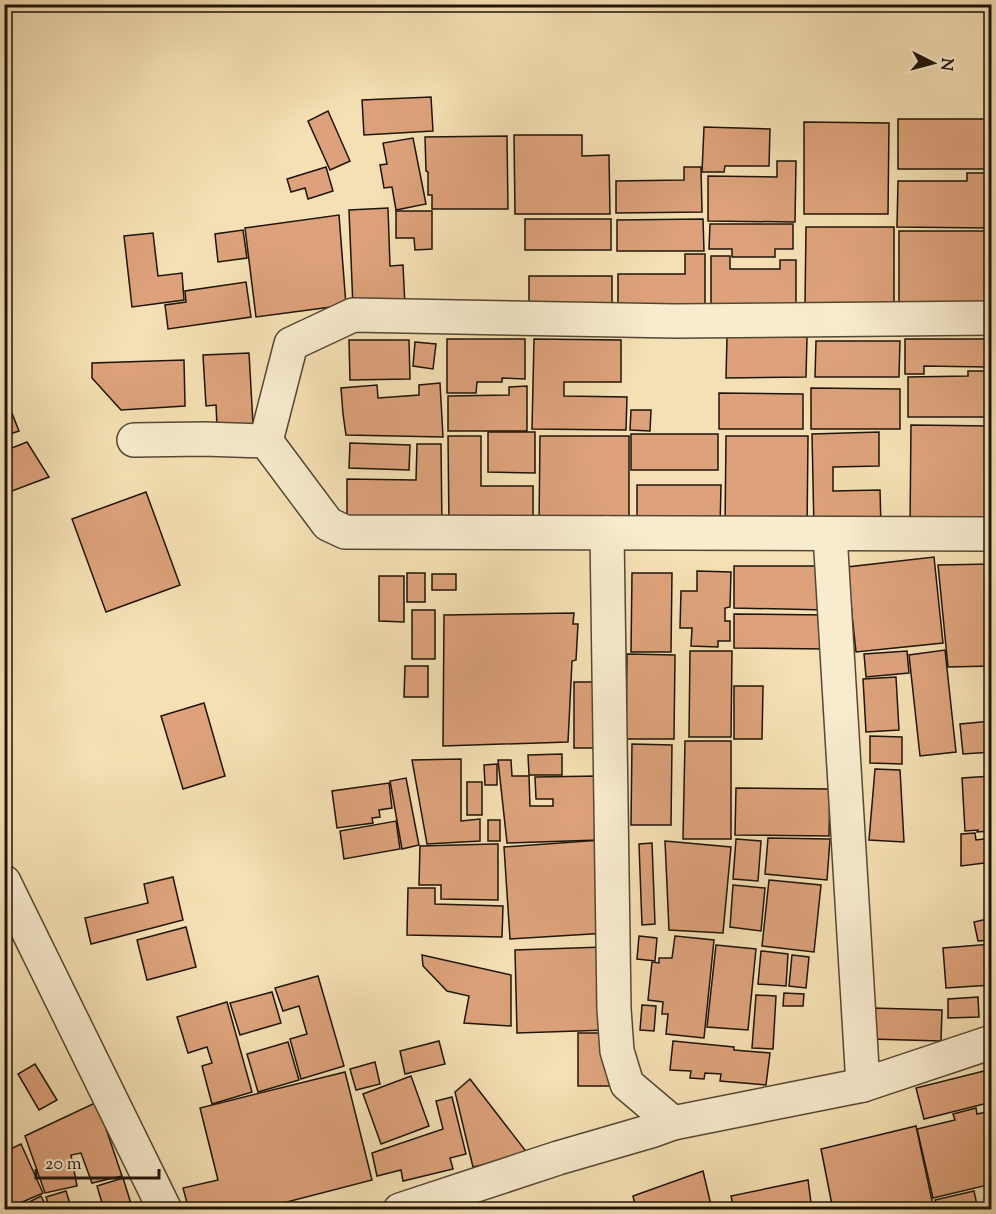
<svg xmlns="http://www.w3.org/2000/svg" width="996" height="1214" font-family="'Sorts Mill Goudy',serif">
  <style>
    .building { fill: #dda27b; stroke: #1e1408; stroke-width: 1.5 }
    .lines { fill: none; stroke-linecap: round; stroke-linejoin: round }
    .minor-casing { stroke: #544733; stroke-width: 36 }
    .minor { stroke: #f8ebce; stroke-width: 33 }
  </style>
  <rect width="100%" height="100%" fill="#f4e0b4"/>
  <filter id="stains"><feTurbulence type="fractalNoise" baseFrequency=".00333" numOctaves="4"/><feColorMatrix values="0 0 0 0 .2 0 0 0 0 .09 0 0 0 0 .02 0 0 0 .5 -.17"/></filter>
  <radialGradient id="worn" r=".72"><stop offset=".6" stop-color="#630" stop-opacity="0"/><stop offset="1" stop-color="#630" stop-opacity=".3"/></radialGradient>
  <!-- building -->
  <g class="building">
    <path d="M431,97L433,131L364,135L362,100Z"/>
    <path d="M328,111L350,161L330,170L308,121Z"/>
    <rect x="898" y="119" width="87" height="50"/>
    <path d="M804,122L889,123L888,214H804Z"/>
    <path d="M704,127L770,129L769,166H725L724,172H702Z"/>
    <path d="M514,135H582V156L609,155L610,214H515Z"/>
    <path d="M507,136L508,209H432V195H428V172L426,171L425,137Z"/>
    <path d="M413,138L426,204L396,210L392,187L384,188L380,165L387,164L383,143Z"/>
    <path d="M777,161H796L795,222L708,221V176L777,177Z"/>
    <path d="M326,167L333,191L308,199L305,188L291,192L287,179Z"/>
    <path d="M684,167H701L702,212L616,213V181L684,180Z"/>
    <path d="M967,173H988V228L897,227L898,181H967Z"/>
    <path d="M388,208L390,266L403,265L405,306L353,307L349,210Z"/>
    <path d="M396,211H432V249L415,250L414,238H396Z"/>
    <path d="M339,215L346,305L256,317L245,228Z"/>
    <rect x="525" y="219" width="86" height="31"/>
    <path d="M703,219L704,251H617V220Z"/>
    <path d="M710,224H793V249H775V257H732V249H709Z"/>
    <path d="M806,227H894V305H805Z"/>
    <path d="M243,230L247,258L218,262L215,234Z"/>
    <rect x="899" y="231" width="91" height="78"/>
    <path d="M153,233L158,276L182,273L184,300L132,307L124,236Z"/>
    <path d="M685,254H705V312L618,313V274H685Z"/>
    <path d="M711,256H730V269H780V260H796V314L711,313Z"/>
    <rect x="529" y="276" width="83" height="29"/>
    <path d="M246,282L251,317L168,329L165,305L186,302L185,291Z"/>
    <path d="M727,337H807L806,377L726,378Z"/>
    <path d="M447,339H525V379L502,378V382H477L476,393H447Z"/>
    <path d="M534,339L621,340V382H564V396L627,397L626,430L532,429Z"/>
    <path d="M905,339H987V367L924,366V374H905Z"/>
    <path d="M349,340H409L410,379L350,380Z"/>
    <path d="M816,341H900L899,377H815Z"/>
    <path d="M415,342L436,344L433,369L413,366Z"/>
    <path d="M249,353L253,424L217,426L216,405L206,406L203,355Z"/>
    <path d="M184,360L185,406L121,410L92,378V363Z"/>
    <path d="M968,371H991L990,417H908V377L968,376Z"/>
    <path d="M440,383L443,437L346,435L343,414L341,388L377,385L378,398L419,395V385Z"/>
    <path d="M527,386V431H448V396L509,395V387Z"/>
    <path d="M811,388L900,389V429H811Z"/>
    <path d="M719,393L803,394V429H719Z"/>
    <path d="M4,398H6L19,431L4,436Z"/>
    <path d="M631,410H651L650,431L630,430Z"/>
    <path d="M911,425L992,426V527H910Z"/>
    <path d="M488,432H535V473L488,472Z"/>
    <path d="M879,432V466L833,467V491L880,490L881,527L814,529L812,434Z"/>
    <rect x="631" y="434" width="87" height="36"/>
    <path d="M448,436H481V486H533V526L449,525Z"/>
    <path d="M540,436H629V528H539Z"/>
    <path d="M726,436H808L807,530H725Z"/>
    <path d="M27,442L49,477L4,494V451Z"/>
    <path d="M350,443L410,445L409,470L349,468Z"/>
    <path d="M417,444H441L442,529L347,524V479L416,480Z"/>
    <path d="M637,485H721L720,528H637Z"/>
    <path d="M146,492L180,585L106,612L72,519Z"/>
    <path d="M934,557L943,643L856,652L847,567Z"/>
    <path d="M992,564V666L948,667L938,565Z"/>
    <path d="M734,566H827L826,610L734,608Z"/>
    <path d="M697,571L731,572L730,607L725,608V621H730V641H718V647L691,646L692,628H680L681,591H697Z"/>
    <rect x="407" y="573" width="18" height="29"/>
    <path d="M632,573H672L671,652H631Z"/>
    <rect x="432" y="574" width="24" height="16"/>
    <path d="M379,576H404V622L379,621Z"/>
    <rect x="412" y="610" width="23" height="49"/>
    <path d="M574,613L573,624H578L576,660L572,661L568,742L443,746L444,615Z"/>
    <path d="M734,614L827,615L826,649L734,648Z"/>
    <path d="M945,650L956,752L920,756L909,655Z"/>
    <path d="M690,651H732L731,737H689Z"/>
    <path d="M907,651L909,673L866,677L864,654Z"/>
    <path d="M627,654L675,655L674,739H626Z"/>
    <path d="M405,666H428V697H404Z"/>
    <path d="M896,677L899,730L866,732L863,679Z"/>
    <rect x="574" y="682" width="23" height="66"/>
    <path d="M734,686H763L762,739H734Z"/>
    <path d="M204,703L225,776L183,789L161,716Z"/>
    <path d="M992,721V752L963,754L960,724Z"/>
    <path d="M870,736L902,737V764L870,763Z"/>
    <path d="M685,741H731V839H683Z"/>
    <path d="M632,744L672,745L671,825H631Z"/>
    <path d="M562,754V775H529L528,755Z"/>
    <path d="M461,759V821L480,819V841L427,844L412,760Z"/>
    <path d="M498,760H511L512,776H529L530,806H553V799H536L535,777L597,776L599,840L507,843Z"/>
    <path d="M497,764V785H485L484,765Z"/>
    <path d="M875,769L900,770L904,842L869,840Z"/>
    <path d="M992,776V831L977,832L978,830L965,831L962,778Z"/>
    <path d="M406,778L419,845L402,849L390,781Z"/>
    <rect x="467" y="782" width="15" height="33"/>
    <path d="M389,783L392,808L379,810L380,817L372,818L373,823L337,828L332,791Z"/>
    <path d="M736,788L830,789L829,836L735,835Z"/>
    <rect x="488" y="820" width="12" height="21"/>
    <path d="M396,821L400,849L344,859L340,831Z"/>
    <path d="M975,833L976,840L992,838V862L961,866V834Z"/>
    <path d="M768,838L830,839L827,880L765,874Z"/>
    <path d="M736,839L761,841L758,881L733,879Z"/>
    <path d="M601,840L607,933L510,939L504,847Z"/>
    <path d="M665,841L731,847L723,933L669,930Z"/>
    <path d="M652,843L655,924L642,925L639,844Z"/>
    <path d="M494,844H498V900L441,899V885H419L420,846Z"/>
    <path d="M173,877L183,920L91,944L85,918L148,903L144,884Z"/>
    <path d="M769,880L821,885L814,952L762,946Z"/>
    <path d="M733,885L765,888L761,931L730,927Z"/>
    <path d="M408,888H435V904L503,906L502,937L407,935Z"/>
    <path d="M992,918V940L978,941L974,922Z"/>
    <path d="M186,927L196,967L147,980L137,940Z"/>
    <path d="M639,936L657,938L655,961L637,959Z"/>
    <path d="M675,936L714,940L704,1038L666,1034L668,1014H662L663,1002L648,1000L652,962L659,963V958H672Z"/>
    <path d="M992,944V985L946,988L943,948Z"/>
    <path d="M716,945L756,949L748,1030L707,1027Z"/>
    <path d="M604,947L607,1030L517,1033L515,950Z"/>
    <path d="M761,951L788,954L786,986L758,984Z"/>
    <path d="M422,955L511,975V1026L464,1023L469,996L447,991L423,966Z"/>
    <path d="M792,955L809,957L806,988L789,986Z"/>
    <path d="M318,976L344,1066L301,1079L290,1039L307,1034L299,1006L283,1011L275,988Z"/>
    <path d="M272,992L281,1023L240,1035L230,1003Z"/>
    <path d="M784,993L804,994L803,1006H783Z"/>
    <path d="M756,995L776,996L773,1049L752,1048Z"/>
    <path d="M978,997L979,1017L948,1018V999Z"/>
    <path d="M227,1002L252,1092L212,1104L202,1066L212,1063L207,1047L188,1053L177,1017Z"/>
    <path d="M642,1005L656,1006L654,1031L640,1030Z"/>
    <path d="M872,1008L942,1010L941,1041L871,1039Z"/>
    <rect x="578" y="1033" width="37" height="53"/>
    <path d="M439,1041L445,1064L405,1074L400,1051Z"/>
    <path d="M673,1041L734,1047V1050L770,1053L766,1085L720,1081L721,1074L705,1073L704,1079L690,1078L691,1071L670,1070Z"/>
    <path d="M288,1042L299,1080L258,1092L247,1054Z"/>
    <path d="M375,1062L380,1084L356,1090L350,1069Z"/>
    <path d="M35,1064L57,1100L39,1110L18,1074Z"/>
    <path d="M992,1069V1102L924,1119L916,1088Z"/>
    <path d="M345,1072L372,1180L256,1210H189L183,1188L218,1180L200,1108Z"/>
    <path d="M411,1076L429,1126L381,1144L363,1094Z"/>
    <path d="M470,1079L528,1154L473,1167L455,1092Z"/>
    <path d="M452,1097L466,1154L450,1158L453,1169L403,1181L401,1170L377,1176L372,1153L443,1129L436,1101Z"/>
    <path d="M97,1102L122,1176L92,1183L81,1153L71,1155L77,1186L45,1193L25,1136Z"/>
    <path d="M976,1108L977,1114L992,1111V1184L933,1198L917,1129L955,1120L953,1114Z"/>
    <path d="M916,1126L934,1210H833L821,1149Z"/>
    <path d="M21,1144L43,1193L4,1210V1152Z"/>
    <path d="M703,1171L711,1205L693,1210H636L633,1196Z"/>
    <path d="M123,1178L133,1210H104L97,1186Z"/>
    <path d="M808,1180L812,1210H734L731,1196Z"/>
    <path d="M66,1191L72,1210H50L46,1197Z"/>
    <path d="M974,1191L978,1210H937L935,1200Z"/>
    <path d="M41,1196L48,1210H23L21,1206Z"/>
  </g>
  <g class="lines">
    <defs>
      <g id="minor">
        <path d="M134,440L204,439L266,441"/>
        <path d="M266,441L291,344L353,315L676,321L992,318"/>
        <path d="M266,441L319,512L328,524L345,532L992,534"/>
        <path d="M607,533L614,1009L617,1051L627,1084L673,1123"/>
        <path d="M830,534L863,1085"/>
        <path d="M4,882L165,1210"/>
        <path d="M400,1210L558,1158L651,1131L673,1123L863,1085L992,1042"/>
      </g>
    </defs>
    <!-- minor casing -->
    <use href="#minor" class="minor-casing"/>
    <!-- minor -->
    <use href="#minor" class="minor"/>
  </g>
  <!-- margin -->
  <rect width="996" height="1214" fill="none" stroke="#f4e0b4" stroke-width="24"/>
  <rect x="6" y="6" width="984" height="1202" fill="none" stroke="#1e1408" stroke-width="3"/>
  <rect x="12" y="12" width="972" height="1190" fill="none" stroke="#1e1408" stroke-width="1.5"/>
  <!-- north arrow -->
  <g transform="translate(933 63) rotate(96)" stroke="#f8ebce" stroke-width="4.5" paint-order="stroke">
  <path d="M0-4.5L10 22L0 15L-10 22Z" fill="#1e1408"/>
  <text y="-9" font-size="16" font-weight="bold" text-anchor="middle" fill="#1e1408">N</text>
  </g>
  <!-- scale -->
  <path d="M36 1169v9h123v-9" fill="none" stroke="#1e1408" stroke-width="3"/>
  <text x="45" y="1169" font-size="18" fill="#1e1408" stroke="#f8ebce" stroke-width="4.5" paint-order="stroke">20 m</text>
  <rect width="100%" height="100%" filter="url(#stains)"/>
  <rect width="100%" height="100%" fill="url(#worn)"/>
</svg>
